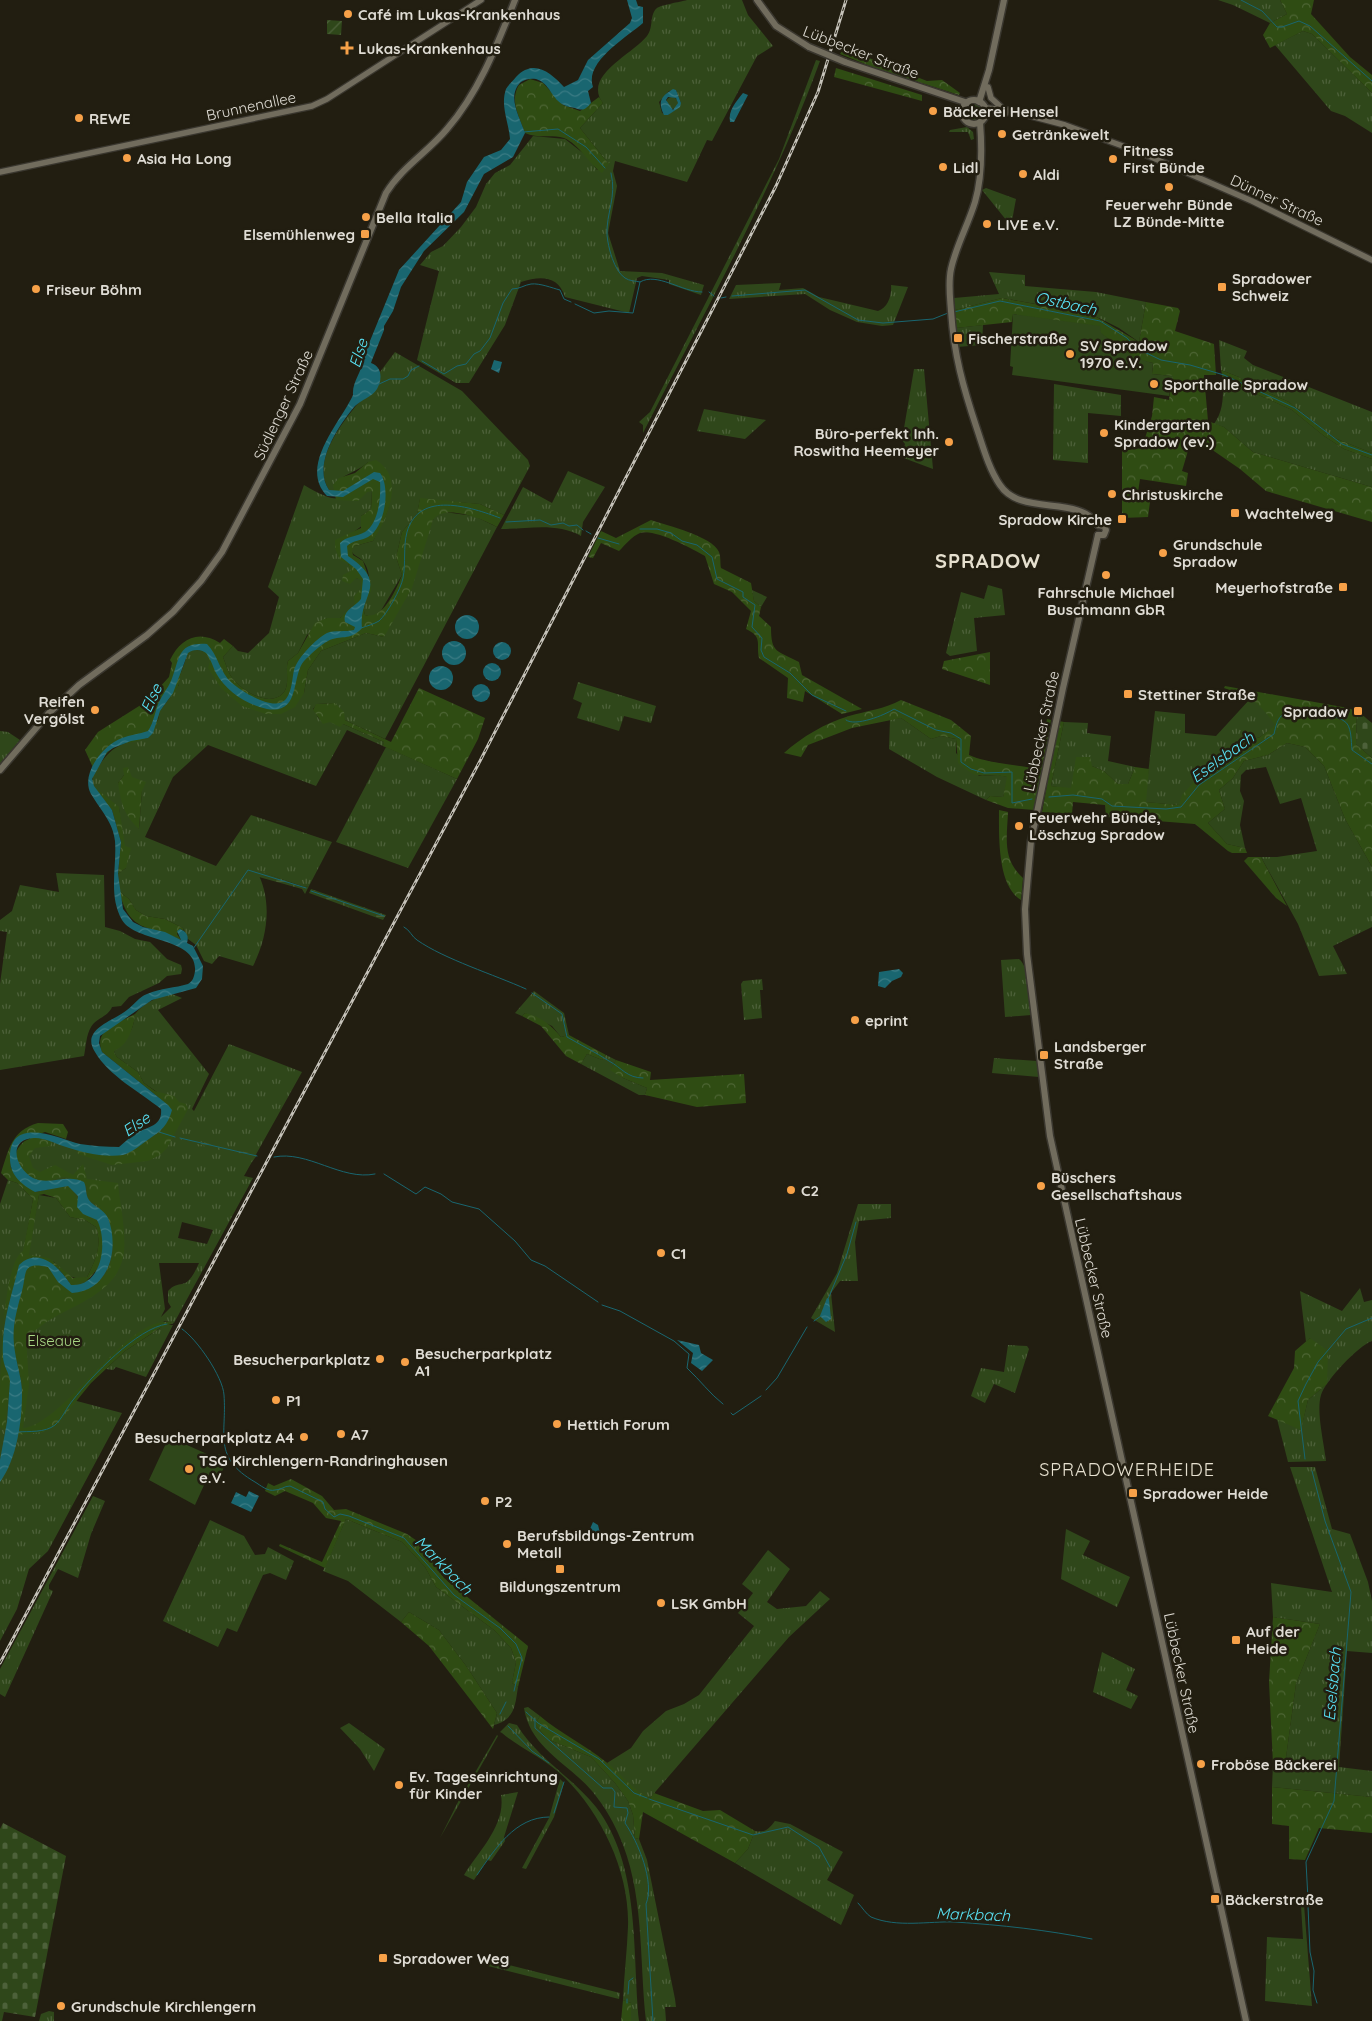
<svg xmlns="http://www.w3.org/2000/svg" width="1372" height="2021" font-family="Quicksand,sans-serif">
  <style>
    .grass { fill: url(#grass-tufts); fill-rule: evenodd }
    .forest { fill: url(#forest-crowns); fill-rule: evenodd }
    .wetland { fill: url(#wetland-marsh) }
    .cemetery { fill: url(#cemetery-stones) }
    .garden { fill: url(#garden-furrows) }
    .pitch { fill: #2f471a }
    .water { fill: url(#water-waves); fill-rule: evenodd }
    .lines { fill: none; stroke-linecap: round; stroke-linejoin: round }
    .stream { stroke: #196670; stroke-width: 1 }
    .tertiary-casing { stroke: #3a372f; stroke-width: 8 }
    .secondary-casing { stroke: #3a372f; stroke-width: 9 }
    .tertiary { stroke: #716c5d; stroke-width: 5.5 }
    .secondary { stroke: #716c5d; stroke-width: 6 }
    .rail-casing { stroke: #c6c3ba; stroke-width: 3 }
    .rail { stroke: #221e11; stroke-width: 1; stroke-dasharray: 4; stroke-linecap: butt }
    .secondary-bridge-casing { stroke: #3a372f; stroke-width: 9; stroke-linecap: butt }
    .secondary-bridge { stroke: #716c5d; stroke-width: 6 }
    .poi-dot { fill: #f7a148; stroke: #221e11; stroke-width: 2 }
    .labels { text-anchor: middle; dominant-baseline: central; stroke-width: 5; stroke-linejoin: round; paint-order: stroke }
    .poi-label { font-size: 15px; font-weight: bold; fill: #dfdcd4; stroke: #221e11; text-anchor: start }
    .street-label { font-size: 15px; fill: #dfdcd4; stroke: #221e11 }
    .park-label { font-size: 15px; fill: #a8d785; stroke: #221e11 }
    .water-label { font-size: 16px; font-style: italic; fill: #59e4f7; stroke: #221e11 }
    .quarter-label { font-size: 18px; letter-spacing: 1px; fill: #e6e0cf; stroke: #221e11 }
    .district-label { font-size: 20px; font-weight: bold; letter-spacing: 1px; fill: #e6e0cf; stroke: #221e11 }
  </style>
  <defs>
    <pattern id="grass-tufts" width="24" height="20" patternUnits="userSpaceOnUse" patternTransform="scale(1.25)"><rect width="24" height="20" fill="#2f471a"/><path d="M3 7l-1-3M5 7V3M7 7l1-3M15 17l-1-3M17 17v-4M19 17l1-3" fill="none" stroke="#4d613a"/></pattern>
    <pattern id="forest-crowns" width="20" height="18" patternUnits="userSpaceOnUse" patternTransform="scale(1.25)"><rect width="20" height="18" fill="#2f4c13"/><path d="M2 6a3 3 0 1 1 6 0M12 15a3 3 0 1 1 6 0" fill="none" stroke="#4d6534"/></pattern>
    <pattern id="wetland-marsh" width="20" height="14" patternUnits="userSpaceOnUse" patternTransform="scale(1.25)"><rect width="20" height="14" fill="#2f471a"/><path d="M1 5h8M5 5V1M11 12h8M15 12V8" fill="none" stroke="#4d613a"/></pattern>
    <pattern id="cemetery-stones" width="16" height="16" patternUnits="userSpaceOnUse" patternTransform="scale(1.25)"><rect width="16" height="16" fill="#2f471a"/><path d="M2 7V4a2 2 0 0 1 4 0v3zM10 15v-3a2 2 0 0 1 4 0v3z" fill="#4d613a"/></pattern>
    <pattern id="garden-furrows" width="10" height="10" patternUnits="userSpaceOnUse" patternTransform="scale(1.25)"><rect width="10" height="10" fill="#2f471a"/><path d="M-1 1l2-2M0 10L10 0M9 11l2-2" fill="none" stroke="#4d613a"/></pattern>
    <pattern id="water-waves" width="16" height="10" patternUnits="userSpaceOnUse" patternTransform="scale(1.25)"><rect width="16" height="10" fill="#196670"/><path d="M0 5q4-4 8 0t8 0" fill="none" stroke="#3a7b84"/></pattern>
  </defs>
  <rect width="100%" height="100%" fill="#221e11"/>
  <!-- grass -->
  <g class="grass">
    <path d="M687,0H742L748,15L773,46L757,56L712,141L707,140L687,182L615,161L613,171L617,186L608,233L620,271L662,273L704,285L701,295L669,284V280L642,276L637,278L629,313L565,297C558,275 540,276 521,282L505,325L469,383H456L417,360L439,271L420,265L431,252L443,246L461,227L476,207L486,184L495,173L510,165L533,136L565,139L588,157L597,170L608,163L580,128L603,103C582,76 633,54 647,36C654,27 649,15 657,8C661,5 680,2 687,0ZM676,90L681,103L668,115L662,113L659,102L669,91Z"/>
    <path d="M1218,0H1280L1287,14L1270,23L1233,5Z"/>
    <path d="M1303,31L1312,34L1372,93V133L1345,116L1331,111L1275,45Z"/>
    <path d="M816,60L820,61C773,190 705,311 643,433V425L639,422L650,412L779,159Z"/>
    <circle cx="672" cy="103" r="6"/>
    <circle cx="974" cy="112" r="9"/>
    <path d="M967,127L973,132L974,139L971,140L968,132H949L950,130Z"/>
    <path d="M986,188L1016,199L1011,226L982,190Z"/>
    <path d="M989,272L1025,275V286L1096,292L1146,302L1139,342L1119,328L1093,315L1059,308L1002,298L955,310L954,298L999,294Z"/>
    <path d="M781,283L779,290L803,288L819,297L878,311C888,308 892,295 891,285L908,287L893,325L882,326L857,322L830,310L805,294L729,299L736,285Z"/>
    <path d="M983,325L982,345L957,347L956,328Z"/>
    <path d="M1219,340L1247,351L1244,358L1253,365L1372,412V453L1332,437L1289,402L1246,383L1239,377L1221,370Z"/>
    <path d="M395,352L462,391L528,460L530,466L504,515L480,504L420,499L417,514L402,532L396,557L402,575L379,614L372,617L365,615L363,607C371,595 372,572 363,561C359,556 354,557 351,550L355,546L373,541C386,516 395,503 388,474L368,462C358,472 342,474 334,485L336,492L329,490C312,464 338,428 355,407C365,395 382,391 380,372Z"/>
    <path d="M914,369H924L933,469L901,457L905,444L902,440Z"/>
    <path d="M1223,379L1292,410L1324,436L1344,449L1372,459V487L1253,452L1224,427L1214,424C1224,410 1223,396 1223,379Z"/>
    <path d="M1054,384L1121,395V416L1088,413V463L1053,460Z"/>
    <path d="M704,409L766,420L745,439L697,431Z"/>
    <path d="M568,471L605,487L583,522L581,536C557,522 527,529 501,529L523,487L552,503Z"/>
    <path d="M304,485C338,505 336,499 372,490L371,509L361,516L363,525L347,537L348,564L356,578L361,579L362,589L356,606L340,618H327L307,635L298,653L288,661C285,670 290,684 284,692C270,709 243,691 233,679C228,673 226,664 223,657L233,646L238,651L248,653L269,633L279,597L268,587Z"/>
    <path d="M444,512L474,516L497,527L385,739L345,720L335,703L317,704L313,709L319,719L343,724L384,742L383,746L347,730L316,786L208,745L173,777L145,837L216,866L251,815L332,842L309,886L304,887L256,870C273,899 268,937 253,966L219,956L212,964L204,961L196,945L188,939L183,928L165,919L146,916L136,910L129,899L119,891L118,874L126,868L119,808C111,802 100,795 94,787C90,781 93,774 97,769C112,745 121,743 148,738L158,720L160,711L179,685V678L188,653C194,648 200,650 207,653L242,705L304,693L308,670L321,651L366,633L384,637L433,520L436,514ZM124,775L142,791L139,829L118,783Z"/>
    <path d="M988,585L1002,589L1005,615L974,618L977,651L950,656L946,653L961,592L984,599Z"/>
    <path d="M752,590L767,597L761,607L754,601Z"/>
    <path d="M578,682L656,706L651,723L624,716L619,731L577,718L582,703L573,699Z"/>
    <path d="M1250,699L1262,706L1276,725L1260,737L1242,743L1179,805L1145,802L1155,711L1185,714V733L1216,736Z"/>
    <path d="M901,718L931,739L941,736L956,739V753L979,776L998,775L1008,777L1003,797L990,796L986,800L937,777L889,749L890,719Z"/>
    <path d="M1064,722L1088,723L1087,733L1111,736L1108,761L1135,767L1128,784H1118L1104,771L1092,766L1071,789L1051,786Z"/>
    <path d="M0,731L8,732L20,740L0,764Z"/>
    <path d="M1287,743L1305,747L1324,766L1345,819L1372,867V927L1333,946L1347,974L1319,976L1298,924L1261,857H1277L1317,851L1301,798L1280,804L1266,767L1246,770L1241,775L1240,791L1244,801L1240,825L1245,848L1227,844L1208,823L1225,809L1219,790L1233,778L1244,761L1268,755Z"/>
    <path d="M386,747L457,779L408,868L336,842Z"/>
    <path d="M56,873L104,875L105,927L120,931L135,939L150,942L167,959L181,965L182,969L181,974L167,976L159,983L129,997L121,1006L112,1007C108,1017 96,1018 91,1027C86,1035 86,1047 84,1056L0,1070V984L7,932L0,931V920L12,911L20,885L59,892Z"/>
    <path d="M1019,959C1030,967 1030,1002 1031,1015L1005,1017L1001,960Z"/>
    <path d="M762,979L763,990H760L762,1018L744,1020L741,984L743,981Z"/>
    <path d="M534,991L564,1013L569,1035L561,1037L552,1026L525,1013L522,1016L515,1013Z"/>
    <path d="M172,994L182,998L158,1010L209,1074L192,1109L194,1111L229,1044L302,1072L244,1176L253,1178L174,1323L165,1321L142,1333L73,1400L122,1413L48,1551L29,1569L17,1609L0,1641V1204L8,1180L17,1183L33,1199L24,1249L29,1248L39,1195L56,1198L70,1217L85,1220L96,1227C102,1247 96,1259 87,1277C72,1283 63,1270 53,1261L65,1283L93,1279L107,1232L13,1164L33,1134L75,1146L124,1149L165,1120L157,1092L144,1083L138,1072L117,1057L114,1052C126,1040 134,1031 135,1014C144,1003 158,996 172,994ZM182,1222L213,1230L207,1244L178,1238ZM159,1263H199C185,1295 181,1277 168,1291V1302L171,1307L161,1317L165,1309Z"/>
    <path d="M587,1054L602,1060L606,1055L616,1060L611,1069L623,1078L647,1088L645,1095H639L581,1064Z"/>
    <path d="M994,1058L1037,1061L1039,1077L992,1073Z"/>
    <path d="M858,1204H891V1218L859,1221L855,1242L858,1281H840L831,1293L835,1332L811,1318L837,1273Z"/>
    <path d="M1360,1288L1364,1302L1372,1300V1341C1359,1345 1325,1381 1321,1395C1316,1411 1324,1443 1326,1461L1288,1462L1277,1419L1301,1429L1308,1400L1327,1384L1310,1338L1306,1342L1300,1291L1342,1311Z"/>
    <path d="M165,1325H173L146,1377L116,1367L113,1370L106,1369L125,1351Z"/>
    <path d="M1008,1345L1027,1346L1029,1349L1015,1393L994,1384L985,1403L971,1396L981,1368L1004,1372Z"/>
    <path d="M1290,1467H1315L1332,1529L1350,1534L1368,1582L1372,1601V1653L1347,1651L1339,1767L1372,1771V1797L1272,1787L1273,1764L1285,1765L1296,1684L1320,1624L1273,1617L1271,1583L1332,1592Z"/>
    <path d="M93,1496L105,1501L91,1534L78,1578L58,1569L49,1585V1589L53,1591L5,1697L0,1694V1669Z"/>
    <path d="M346,1519L402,1542L425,1567L436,1587L494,1630L511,1648L516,1662L512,1683L518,1687C515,1706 515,1719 494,1725L497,1713L467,1667L439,1630L409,1612L401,1622L348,1581L323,1571Z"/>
    <path d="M210,1520L244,1536L255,1555L265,1554L268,1547L294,1561L286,1580L270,1573L263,1575L237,1632L227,1628L218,1647L163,1621Z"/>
    <path d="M1066,1529L1090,1541L1083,1555L1130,1577L1117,1607L1061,1579Z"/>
    <path d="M768,1550L790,1569L767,1602L777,1609L806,1606L820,1591L830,1599L789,1637L650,1798L638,1793L607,1763L631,1748L643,1731L666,1711L684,1704L699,1695L754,1626L738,1613L753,1593L742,1584Z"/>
    <path d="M1102,1652L1135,1669L1126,1690L1138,1696L1131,1709L1093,1692Z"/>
    <path d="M528,1707L540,1716L535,1724L547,1739L591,1757L615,1783L628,1801L633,1815L635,1838L639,1839L647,1860L675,1999L676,2007H665L666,2021H646C639,1959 645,1891 618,1833C612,1819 602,1803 592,1791C568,1763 530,1748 524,1708Z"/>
    <path d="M349,1723L385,1749L374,1771L360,1749L340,1728Z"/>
    <path d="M509,1723L517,1725C537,1758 572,1777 596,1807C641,1866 632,1951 639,2021H631V2003L623,2000C624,1976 627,1951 628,1927C630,1873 602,1814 564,1777C546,1759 521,1749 502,1733L500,1732Z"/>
    <path d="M497,1735L498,1736L440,1838L459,1800Z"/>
    <path d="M560,1779L564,1783L554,1817L526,1869L522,1868L549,1818Z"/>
    <path d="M518,1792L504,1837L505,1841L491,1861L487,1860L474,1880L464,1875C479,1851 506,1825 501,1795Z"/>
    <path d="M775,1821L790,1824L843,1852L827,1880L854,1895L841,1925L735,1863L748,1849L755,1831C765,1833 769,1829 775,1821Z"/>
    <path d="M1301,1905H1304L1312,2006L1265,2001L1267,1937L1303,1939Z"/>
    <path d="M485,1959L620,1993L619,1999L484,1965Z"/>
    <path d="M49,2011L54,2012V2021H39L41,2014Z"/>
  </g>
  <!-- forest -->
  <g class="forest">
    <path d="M1280,0H1314L1311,14L1350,57L1372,75V93L1312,34L1303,31L1270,48L1263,35L1270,23L1287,14Z"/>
    <path d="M844,48L927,81L942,80L960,93L959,95L875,68L840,54Z"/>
    <path d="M836,68L922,95V101L834,77Z"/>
    <path d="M530,79L543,83L563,105L580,111L599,97L603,103L580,128L608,163L612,159L602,173C590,165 579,144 564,138C551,134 538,139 525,133C520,117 509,101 519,85Z"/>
    <path d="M1002,298L1093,315L1139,342L1146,302L1178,308L1180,311L1175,331L1214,344L1216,375H1204L1208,421L1224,427L1253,452L1372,487V522L1266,491L1240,469L1211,449L1190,444L1182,471L1188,473L1186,486L1140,479L1137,499L1150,502L1148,517L1122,518V451L1142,448L1152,416L1154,397L1169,400L1172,376L1152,374L1153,363L1138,360L1100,333L1013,314L1012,322L956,328L955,310Z"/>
    <path d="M1221,370L1239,377L1246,383L1289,402L1332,437L1372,453V459L1344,449L1324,436L1292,410L1223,379Z"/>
    <path d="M376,460C406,478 387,519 373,541L355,546L352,550L353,555L363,561L370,581L371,591L363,607L365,615C383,620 396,590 402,575L396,557L402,532L417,514L420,498L480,504L504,515L497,527C483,519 444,503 433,520L412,588L384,637L366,633L321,651L308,670L304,693L295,707L281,714H266L242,706L221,688L208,668L210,661C207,654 204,650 196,650C183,650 181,674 179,684C177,692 167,699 163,706C158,714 158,723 154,731C148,744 125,740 113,748C105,753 100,764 95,772L85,750L98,732L147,701L169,677L172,663L170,660C180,639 198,629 220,643L224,639L233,646L223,657C226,664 228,673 233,679C243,691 270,709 284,692C290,684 285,670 288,661L298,653L315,623L327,618H340L349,609L355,606L354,596L361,589V580L356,578L350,584L342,581L343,575L351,571L348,564L340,560L335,548V540L361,528V516L371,509L372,491L367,492L358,501L336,500L333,485L339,478L355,473L368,462Z"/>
    <path d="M651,520C668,526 712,536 719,552C721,557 720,564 721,568L751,583L754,601L761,607L759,616L771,627C771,654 777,650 799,662L802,675L862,709L842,714L805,691L803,702L787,698L788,678L759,658C756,643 763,637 746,629L751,611L732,592L714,584L705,556C693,549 654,528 640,533C632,536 625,545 619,551L601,543L593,558L588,557L601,531L616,538Z"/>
    <path d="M990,652V685L942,669L944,661Z"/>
    <path d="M1225,686L1348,708L1359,712L1368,720L1357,712L1356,744L1372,758V867L1345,819L1324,766L1305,747L1287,743L1268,755L1244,761L1233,778L1219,790L1225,809L1208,823L1227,844L1245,848L1247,853H1232L1228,851L1195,824L1106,817L1105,805L1073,802L1072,814L1042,812L1059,721L1064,722L1051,786L1071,788L1076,757H1090L1092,766L1104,771L1118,784H1128L1135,767L1149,769L1146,802L1179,805L1182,795L1203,772L1211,774L1242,743L1260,737L1275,725C1260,703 1250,696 1224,688Z"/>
    <path d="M419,688L485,718L478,739L457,779L383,746L384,742L343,724L340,727L330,722L323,724L313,710L316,704L335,703L344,712L345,720L391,742Z"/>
    <path d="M901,700L951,720L971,736L969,755C986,763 1018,765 1038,769L1047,719L1051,720L1034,810L1008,808L986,800L990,796L1003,797L1007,777C982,771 982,784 958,763L956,739L941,736L931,739L901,718L852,728L808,745L801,757L784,753C802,737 825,723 849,716C866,711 885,709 901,700Z"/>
    <path d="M128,767L132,777L146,782L142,791L139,829C124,815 121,803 118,783L124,775L123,768Z"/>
    <path d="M93,786L119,807L125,846L131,848L126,868L118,874L121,842L112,810Z"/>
    <path d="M999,810L1008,812C1007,838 1002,859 1023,878L1021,900C997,886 999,835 999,810Z"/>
    <path d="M1248,857H1261L1287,906L1276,898L1244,861Z"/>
    <path d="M119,891L129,899L136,910L146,916L165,919L183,928L184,931L180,929L177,934L181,940C148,924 130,934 119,891Z"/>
    <path d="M525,1013C541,1017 550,1024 561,1037L569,1035L606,1055L602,1060L587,1054L581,1064L566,1056L541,1026L522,1016Z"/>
    <path d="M135,1014C135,1021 131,1034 126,1041C124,1045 117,1049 114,1052L117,1057L138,1072L144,1083L155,1091L174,1096L179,1102L186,1104L188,1109L167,1148L160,1155L148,1161L112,1165L78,1154L77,1150L101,1155H124L163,1130L168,1105L102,1052C93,1029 119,1023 135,1014Z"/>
    <path d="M616,1060L651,1072L650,1080L744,1074L746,1103L697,1107L645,1095L647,1088L623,1078L610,1070Z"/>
    <path d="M38,1123L63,1124L68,1132L66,1139L45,1132L14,1143L10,1154L11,1168L35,1192L68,1186C79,1197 80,1207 88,1215C90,1218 95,1218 97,1221C109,1235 104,1260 94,1273C88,1281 81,1285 71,1285C60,1269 51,1259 32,1257L17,1274L3,1323L4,1366L10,1374V1381L5,1430L0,1427C0,1394 0,1265 23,1251L33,1199L17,1183L8,1180L1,1173C9,1149 11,1131 38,1123ZM44,1194L56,1198L70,1217L85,1220L96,1227C102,1246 96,1259 87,1277L73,1278L49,1258L29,1255L39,1195Z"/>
    <path d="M36,1137L52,1142L50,1146L35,1148L29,1156L33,1168L40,1172L55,1165L73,1175L83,1164L87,1179L118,1183C120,1204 126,1230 124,1252C119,1292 77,1303 48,1321C40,1326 34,1332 26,1337L29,1384L23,1428C67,1423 131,1308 174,1323L160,1328L125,1351L91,1383L56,1426L43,1432L17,1435C19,1419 22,1402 22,1385C21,1374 17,1363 15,1352C11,1329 16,1313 22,1291C27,1272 22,1261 48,1267L58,1282L72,1293C78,1291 87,1290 93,1286C120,1268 116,1234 101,1210C94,1199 86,1205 87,1186C80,1184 71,1178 65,1177C58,1177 51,1181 45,1181C30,1180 7,1163 19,1147C24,1140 28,1139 36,1137Z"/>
    <path d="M1310,1338L1328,1351L1327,1384L1308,1400L1301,1430L1268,1416L1294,1368L1295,1351Z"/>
    <path d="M291,1479L322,1496L334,1510L346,1509L407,1534L420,1543L444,1578L528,1646L518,1687L512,1683L516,1662L511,1648L494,1630L436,1587L425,1567L402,1542L346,1519L325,1568L279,1546L280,1544L322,1562L341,1521L326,1518L313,1503L285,1491L275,1496L265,1491L268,1483L274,1486Z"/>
    <path d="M409,1612L439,1630L467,1667L497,1713L493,1729L429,1646L401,1622Z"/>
    <path d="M1273,1617L1320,1624L1296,1684L1285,1765L1273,1764L1269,1682Z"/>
    <path d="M540,1716C560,1733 585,1745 606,1762C622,1774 632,1790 650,1798L654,1793L703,1811L720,1810L755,1831L748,1849L735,1863L643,1812L639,1839L635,1838L633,1815L628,1801L615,1783L591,1757L547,1739L535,1724Z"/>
    <path d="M1272,1787L1372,1797V1833L1319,1828L1305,1860L1289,1859V1826L1272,1824Z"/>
    <path d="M623,2000L631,2003V2021H621Z"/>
  </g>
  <!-- wetland -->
  <g class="wetland">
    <path d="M255,869L303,887L309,886L305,894L302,889L259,877Z"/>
    <path d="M311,889L386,915L383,920L309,893Z"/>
    <path d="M180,1137L257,1155L249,1166L231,1153L179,1139Z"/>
  </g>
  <!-- cemetery -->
  <g class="cemetery">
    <path d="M1357,711L1372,723V758L1356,744Z"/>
    <path d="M3,1823L66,1856L35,2017L4,2012L2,2021H0V1829Z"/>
  </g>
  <!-- garden -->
  <path class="garden" d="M327,20L342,21L341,35L327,34Z"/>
  <!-- pitch -->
  <g class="pitch">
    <path d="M1013,314L1100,326L1101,333C1117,345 1132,359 1153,363L1152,374L1173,376L1169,396L1012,375L1013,367L1010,366Z"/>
    <path d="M169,1437L216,1458L219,1454L228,1458L220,1476L210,1472L195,1505L149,1480Z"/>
  </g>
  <!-- water -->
  <g class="water">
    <path d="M627,0H636L638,6L643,7V23C627,37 584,62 593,87L588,91L591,103C585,110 583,111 575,108C572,107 567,107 564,105C552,100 550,83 536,79C531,78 525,79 521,82C506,96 520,117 525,133L513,157L484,174L464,212L424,251L401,287L393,311L384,326V330L372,360L371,363C383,367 382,380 377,389C372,397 361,400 355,406C338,426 312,465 329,490L343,491L374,472L380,473C391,487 385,528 368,537C361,541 353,540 347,546L348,556C391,585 358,594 362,628C349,642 341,634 328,641C320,645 310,655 304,661C291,676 301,715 267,709C247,705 226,691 216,673C213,667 210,657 206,653C201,649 193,649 188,653L173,693L160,711L153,733L148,738L131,741L113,748L107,752L92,779L94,786L112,810L121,842L118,874L123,909L133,922L143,927L165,932L181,940L177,931L180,929C187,932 189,936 187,943L193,946L203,966L202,979L196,988L152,1000L100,1036L99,1043L102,1052L168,1105L172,1110C168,1125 161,1131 149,1139C142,1144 131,1153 123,1155C104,1158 80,1152 63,1146C55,1143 42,1137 34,1138C7,1139 15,1168 33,1178C49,1186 68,1173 84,1182C87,1188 85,1194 89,1200C94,1207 104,1209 108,1218C120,1249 109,1291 72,1293L58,1282L48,1267C21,1261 27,1273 22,1291C16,1313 11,1329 15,1352C17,1366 22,1379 22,1394C22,1421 17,1459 0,1482V1460L7,1422L10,1381C9,1372 3,1366 3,1356C1,1324 12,1295 19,1265C39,1246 59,1267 71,1285C103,1287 108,1241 97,1220L83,1214L77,1207L78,1196L68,1186L35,1192C21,1184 11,1176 10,1160C8,1114 58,1138 80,1144C93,1146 106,1147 119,1147C124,1143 129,1138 134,1134C146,1127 163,1127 161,1109C140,1092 109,1076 95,1052C80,1029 114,1021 127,1010C134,1005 139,997 147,994C161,988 175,988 188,984C193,981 194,977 195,971C198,937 136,943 122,920C108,895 117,868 115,841C113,822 101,811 91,794C80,774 103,745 122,738C130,735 139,734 148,731C154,722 155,711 159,702C162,695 168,688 171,681C180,660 176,642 207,644C218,655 220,673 232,683C241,691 275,713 286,699C292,691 292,679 294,670C298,657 316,639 327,633C334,630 346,632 354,630L355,627L345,622C342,610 355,607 361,599L363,579L356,569L341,557L340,543C346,536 357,537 365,532C379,523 381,496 380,482L373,479L343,497L327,496C298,466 341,422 353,395C352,381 362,373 363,359H366L363,358L399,270L461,202L467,182L484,157L501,150L510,139C509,123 500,106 506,89C508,85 513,81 516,77C534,58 551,73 564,87L578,80L588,60L630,23L632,18Z"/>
    <path d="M673,89L676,90L681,103L680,107L668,115H664C658,102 660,97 673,89ZM668,97L676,98L678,103L673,110L666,100Z"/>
    <path d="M743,93L748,95L734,122H730C728,110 736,102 743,93Z"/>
    <path d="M494,360L502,362L499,373L491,369Z"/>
    <circle cx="467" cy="627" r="12"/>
    <circle cx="454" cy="653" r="12"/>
    <circle cx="502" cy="651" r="9"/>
    <circle cx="492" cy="672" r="9"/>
    <circle cx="441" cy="678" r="12"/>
    <circle cx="481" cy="693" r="9"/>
    <path d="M899,969L903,973L901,977L892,981L885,988L878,986L879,972Z"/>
    <path d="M827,1298L829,1299L831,1319L826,1322L820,1316Z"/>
    <path d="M677,1340L699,1345L701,1353L713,1360L702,1371L691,1363L693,1353Z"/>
    <path d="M249,1491L259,1496L251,1512L231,1503L236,1492L246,1497Z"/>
    <path d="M593,1522L598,1525L600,1533L598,1538L591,1541L586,1538Z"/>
  </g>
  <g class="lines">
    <!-- stream -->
    <g class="stream">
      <path d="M1241,0L1262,11L1277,27H1282L1299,21L1310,26L1372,81"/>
      <path d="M523,132L558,129L586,147L605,168"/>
      <path d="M611,173C617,197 606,213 607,235C608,247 614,271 625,278C629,281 636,281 640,282C657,272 682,292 702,292"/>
      <path d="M709,292L714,296"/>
      <path d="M732,296L805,290L858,320L883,323L933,319L948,313"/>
      <path d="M721,298L726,297"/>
      <path d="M575,304L594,313L609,311L633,313L640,282"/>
      <path d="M954,312L1000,301L1100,321L1127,338L1136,348L1161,360L1190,365L1224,375L1295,408L1342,444L1372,455"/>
      <path d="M422,361L444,374L457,366L466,364L474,354L480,351L490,338L503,303L512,289C520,289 524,285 531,284C540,283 552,288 560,290L564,299L571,302"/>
      <path d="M377,385L390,379H403L408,376L411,370L419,366"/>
      <path d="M506,522L540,520L551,525L563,523L569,526L577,525L583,530"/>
      <path d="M640,529H657L671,533L682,541L697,545L712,557L717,579L743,592V597L755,605L752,627L762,638L761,650L764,657L790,673L812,695L846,711"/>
      <path d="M586,531L591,534"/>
      <path d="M598,538L619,544"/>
      <path d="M361,628C367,626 374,624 379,621C387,614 401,589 403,578C406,563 403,547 407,532C419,490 471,507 500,518"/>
      <path d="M846,720C855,727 885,715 894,709L936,730L951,733L961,739V762L971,769L984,773L1012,772V803L1032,799"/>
      <path d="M1049,797L1073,795L1102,799L1112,806L1166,809L1181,807L1199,785L1274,734C1276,726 1277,719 1284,713C1293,706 1335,714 1344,721C1352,725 1351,742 1352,750L1372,764"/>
      <path d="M311,891L384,916"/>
      <path d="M404,927C410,930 412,937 417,940C444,959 495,975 526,989"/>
      <path d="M193,949L248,870L306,888"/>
      <path d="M532,993L562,1014L567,1037C581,1045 595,1052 609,1061C622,1068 627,1078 643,1078"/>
      <path d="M159,1132L175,1137"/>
      <path d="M180,1138L257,1156"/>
      <path d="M274,1157C308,1150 341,1181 375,1174"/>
      <path d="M384,1174L416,1194L425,1187L441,1194L452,1202L479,1209L515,1241L531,1260L545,1266L598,1302"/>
      <path d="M828,1299L847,1254L856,1222"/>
      <path d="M602,1305L620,1311L674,1341L689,1354L687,1368C700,1380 710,1394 723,1404"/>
      <path d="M814,1321L821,1316"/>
      <path d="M182,1329C197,1339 223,1377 224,1395C227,1435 212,1457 255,1482C260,1485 268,1492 275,1490C281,1490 284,1486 290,1486L323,1502L325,1509L334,1517L340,1514L349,1516L404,1538L454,1595L500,1628L516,1644L522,1658L514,1691"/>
      <path d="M766,1390L777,1378L807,1327"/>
      <path d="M731,1413L733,1415L761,1396"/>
      <path d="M18,1432C29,1431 45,1433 55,1425C62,1419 67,1407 73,1400C91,1377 137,1328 167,1324"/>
      <path d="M1305,1459L1298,1401L1306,1384L1318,1362L1346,1329L1372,1318"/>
      <path d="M526,1712L538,1723L599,1759L634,1793L647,1798"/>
      <path d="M500,1714L506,1702"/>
      <path d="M535,1719V1728L603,1788H612L615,1792L614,1807L627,1808L628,1813L625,1823C638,1842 655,1882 646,1904L653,2021"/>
      <path d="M508,1726L532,1751L549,1763"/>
      <path d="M649,1799L753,1835L788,1827L819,1847L830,1867"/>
      <path d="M554,1813L564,1782"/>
      <path d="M477,1875C495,1849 515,1817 549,1817"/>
      <path d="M1308,1899L1306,1862L1334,1801L1351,1592L1325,1521L1312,1471"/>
      <path d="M858,1903C862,1907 866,1914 871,1917C897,1928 929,1921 955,1922C1001,1925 1047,1930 1092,1939"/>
      <path d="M1308,1906L1310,1952L1314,1971L1313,1990L1317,2003"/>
      <path d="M628,1994L629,1981L633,1978"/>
      <path d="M627,1999V2003"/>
    </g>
    <defs>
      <g id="tertiary">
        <path d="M988,87L991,98L1001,107"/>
        <path d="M985,108L1008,110L1065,125L1142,153L1252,201L1372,260"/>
        <path d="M986,112L1006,113"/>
        <path d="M0,172L312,106L327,99L481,0"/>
      </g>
      <g id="secondary">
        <path d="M757,0L776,26L809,47"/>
        <path d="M845,62L968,103"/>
        <circle cx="974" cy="112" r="12"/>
        <path d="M979,102L989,70L1004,0"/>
        <path d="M980,122C982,147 982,178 975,202C968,225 956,246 951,269C948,283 950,297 951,311C954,355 963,387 977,429C983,447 989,469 1000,485C1021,517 1078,494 1098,525"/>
        <path d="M1098,525L1104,526L1106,530L1104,535H1098"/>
        <path d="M1098,535L1063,688L1031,841L1025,909L1027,954L1050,1136L1246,2021"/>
        <path d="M0,770L49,713L79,685L147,635L173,612L201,581L222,552L300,404L386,193C402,167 428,152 447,129C479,92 497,45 515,0"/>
      </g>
    </defs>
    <!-- tertiary casing -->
    <use href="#tertiary" class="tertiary-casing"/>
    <!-- secondary casing -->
    <use href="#secondary" class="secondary-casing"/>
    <!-- tertiary -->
    <use href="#tertiary" class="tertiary"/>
    <!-- secondary -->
    <use href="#secondary" class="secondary"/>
    <defs>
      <path id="rail" d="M0,1663L480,761L776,186L818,92L846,0"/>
    </defs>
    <!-- rail casing -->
    <use href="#rail" class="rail-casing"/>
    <!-- rail -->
    <use href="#rail" class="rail"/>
    <defs>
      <path id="secondary-bridge" d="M809,47L845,62"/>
    </defs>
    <!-- secondary-bridge casing -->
    <use href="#secondary-bridge" class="secondary-bridge-casing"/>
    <!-- secondary-bridge -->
    <use href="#secondary-bridge" class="secondary-bridge"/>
  </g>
  <!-- markers -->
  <g class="poi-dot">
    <circle cx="348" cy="14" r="5"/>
    <path d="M344.5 40.5h5v5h5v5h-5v5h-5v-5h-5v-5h5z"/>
    <circle cx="933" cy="111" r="5"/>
    <circle cx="79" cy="118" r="5"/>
    <circle cx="1002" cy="134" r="5"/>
    <circle cx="127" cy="158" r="5"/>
    <circle cx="1113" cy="159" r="5"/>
    <circle cx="943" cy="167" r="5"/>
    <circle cx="1023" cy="174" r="5"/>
    <circle cx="1169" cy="187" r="5"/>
    <circle cx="366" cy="217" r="5"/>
    <circle cx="987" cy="224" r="5"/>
    <rect x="360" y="229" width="10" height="10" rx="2.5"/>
    <rect x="1217" y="282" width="10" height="10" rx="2.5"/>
    <circle cx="36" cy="289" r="5"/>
    <rect x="953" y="333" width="10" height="10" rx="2.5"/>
    <circle cx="1070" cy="354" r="5"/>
    <circle cx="1154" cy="384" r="5"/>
    <circle cx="1104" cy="433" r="5"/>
    <circle cx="949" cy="442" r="5"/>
    <circle cx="1112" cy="494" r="5"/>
    <rect x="1230" y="508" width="10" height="10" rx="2.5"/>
    <rect x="1117" y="514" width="10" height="10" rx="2.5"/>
    <circle cx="1163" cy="553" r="5"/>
    <circle cx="1106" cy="575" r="5"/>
    <rect x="1338" y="582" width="10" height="10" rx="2.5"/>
    <rect x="1123" y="689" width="10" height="10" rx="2.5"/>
    <circle cx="95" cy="710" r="5"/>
    <rect x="1353" y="706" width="10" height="10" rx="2.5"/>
    <circle cx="1019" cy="826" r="5"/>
    <circle cx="855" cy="1020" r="5"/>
    <rect x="1039" y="1050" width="10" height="10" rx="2.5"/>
    <circle cx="1041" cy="1186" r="5"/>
    <circle cx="791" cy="1190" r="5"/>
    <circle cx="661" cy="1253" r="5"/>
    <circle cx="380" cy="1359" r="5"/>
    <circle cx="405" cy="1362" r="5"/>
    <circle cx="276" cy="1400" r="5"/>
    <circle cx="557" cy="1424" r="5"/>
    <circle cx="341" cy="1434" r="5"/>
    <circle cx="304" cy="1437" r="5"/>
    <circle cx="189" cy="1469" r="5"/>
    <rect x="1128" y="1488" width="10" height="10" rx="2.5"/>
    <circle cx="485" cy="1501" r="5"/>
    <circle cx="507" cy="1544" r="5"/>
    <rect x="555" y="1564" width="10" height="10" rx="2.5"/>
    <circle cx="661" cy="1603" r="5"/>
    <rect x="1231" y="1635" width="10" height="10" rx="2.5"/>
    <circle cx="1201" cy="1764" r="5"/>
    <circle cx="399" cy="1785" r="5"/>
    <rect x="1210" y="1894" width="10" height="10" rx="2.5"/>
    <rect x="378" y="1953" width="10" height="10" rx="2.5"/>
    <circle cx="61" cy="2006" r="5"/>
  </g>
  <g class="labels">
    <!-- poi labels -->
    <g class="poi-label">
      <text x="358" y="14">Café im Lukas-Krankenhaus</text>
      <text x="358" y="48">Lukas-Krankenhaus</text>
      <text x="943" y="111">Bäckerei Hensel</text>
      <text x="89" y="118">REWE</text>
      <text x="1012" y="134">Getränkewelt</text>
      <text x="1123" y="150">Fitness<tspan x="1123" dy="17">First Bünde</tspan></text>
      <text x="137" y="158">Asia Ha Long</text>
      <text x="953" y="167">Lidl</text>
      <text x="1033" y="174">Aldi</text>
      <text x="1169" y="204" text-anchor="middle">Feuerwehr Bünde<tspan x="1169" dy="17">LZ Bünde-Mitte</tspan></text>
      <text x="376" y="217">Bella Italia</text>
      <text x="997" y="224">LIVE e.V.</text>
      <text x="355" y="234" text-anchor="end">Elsemühlenweg</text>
      <text x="1232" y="278">Spradower<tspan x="1232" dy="17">Schweiz</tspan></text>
      <text x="46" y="289">Friseur Böhm</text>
      <text x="968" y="338">Fischerstraße</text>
      <text x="1080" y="345">SV Spradow<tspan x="1080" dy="17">1970 e.V.</tspan></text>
      <text x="1164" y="384">Sporthalle Spradow</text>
      <text x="1114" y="424">Kindergarten<tspan x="1114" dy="17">Spradow (ev.)</tspan></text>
      <text x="939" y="433" text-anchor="end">Büro-perfekt Inh.<tspan x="939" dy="17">Roswitha Heemeyer</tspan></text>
      <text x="1122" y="494">Christuskirche</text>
      <text x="1245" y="513">Wachtelweg</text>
      <text x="1112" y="519" text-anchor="end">Spradow Kirche</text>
      <text x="1173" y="544">Grundschule<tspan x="1173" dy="17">Spradow</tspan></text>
      <text x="1333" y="587" text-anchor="end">Meyerhofstraße</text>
      <text x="1106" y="592" text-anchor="middle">Fahrschule Michael<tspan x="1106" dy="17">Buschmann GbR</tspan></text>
      <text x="1138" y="694">Stettiner Straße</text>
      <text x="85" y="701" text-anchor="end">Reifen<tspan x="85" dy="17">Vergölst</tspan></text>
      <text x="1348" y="711" text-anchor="end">Spradow</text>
      <text x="1029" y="817">Feuerwehr Bünde,<tspan x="1029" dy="17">Löschzug Spradow</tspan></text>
      <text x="865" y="1020">eprint</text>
      <text x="1054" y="1046">Landsberger<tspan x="1054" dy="17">Straße</tspan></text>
      <text x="1051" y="1177">Büschers<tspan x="1051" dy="17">Gesellschaftshaus</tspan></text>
      <text x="801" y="1190">C2</text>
      <text x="671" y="1253">C1</text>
      <text x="415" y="1353">Besucherparkplatz<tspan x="415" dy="17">A1</tspan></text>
      <text x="370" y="1359" text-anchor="end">Besucherparkplatz</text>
      <text x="286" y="1400">P1</text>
      <text x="567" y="1424">Hettich Forum</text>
      <text x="351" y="1434">A7</text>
      <text x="294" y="1437" text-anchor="end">Besucherparkplatz A4</text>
      <text x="199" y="1460">TSG Kirchlengern-Randringhausen<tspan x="199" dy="17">e.V.</tspan></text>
      <text x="1143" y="1493">Spradower Heide</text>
      <text x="495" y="1501">P2</text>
      <text x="517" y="1535">Berufsbildungs-Zentrum<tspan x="517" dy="17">Metall</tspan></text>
      <text x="560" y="1586" text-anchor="middle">Bildungszentrum</text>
      <text x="671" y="1603">LSK GmbH</text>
      <text x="1246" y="1631">Auf der<tspan x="1246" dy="17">Heide</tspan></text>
      <text x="1211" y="1764">Froböse Bäckerei</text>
      <text x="409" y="1776">Ev. Tageseinrichtung<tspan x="409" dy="17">für Kinder</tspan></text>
      <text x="1225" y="1899">Bäckerstraße</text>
      <text x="393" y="1958">Spradower Weg</text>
      <text x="71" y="2006">Grundschule Kirchlengern</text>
    </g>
    <!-- street labels -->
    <g class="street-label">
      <text transform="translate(861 52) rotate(21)">Lübbecker Straße</text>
      <text transform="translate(251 106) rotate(-12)">Brunnenallee</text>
      <text transform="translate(1277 200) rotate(25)">Dünner Straße</text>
      <text transform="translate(283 405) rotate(-65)">Südlenger Straße</text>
      <text transform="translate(1041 731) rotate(-78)">Lübbecker Straße</text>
      <text transform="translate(1094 1278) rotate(77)">Lübbecker Straße</text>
      <text transform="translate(1182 1673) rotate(78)">Lübbecker Straße</text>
    </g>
    <!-- park labels -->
    <g class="park-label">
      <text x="54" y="1340">Elseaue</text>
    </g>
    <!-- water labels -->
    <g class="water-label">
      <text transform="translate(1066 303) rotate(12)">Ostbach</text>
      <text transform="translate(358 353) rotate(-73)">Else</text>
      <text transform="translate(151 698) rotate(-65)">Else</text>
      <text transform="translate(1222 757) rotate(-36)">Eselsbach</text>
      <text transform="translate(136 1124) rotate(-34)">Else</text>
      <text transform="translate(444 1565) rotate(46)">Markbach</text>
      <text transform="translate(1332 1684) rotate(-85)">Eselsbach</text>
      <text transform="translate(973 1914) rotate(2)">Markbach</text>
    </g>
    <!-- quarter labels -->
    <g class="quarter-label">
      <text x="1127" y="1469">SPRADOWERHEIDE</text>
    </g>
    <!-- district labels -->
    <g class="district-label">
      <text x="988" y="560">SPRADOW</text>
    </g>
  </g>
</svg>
